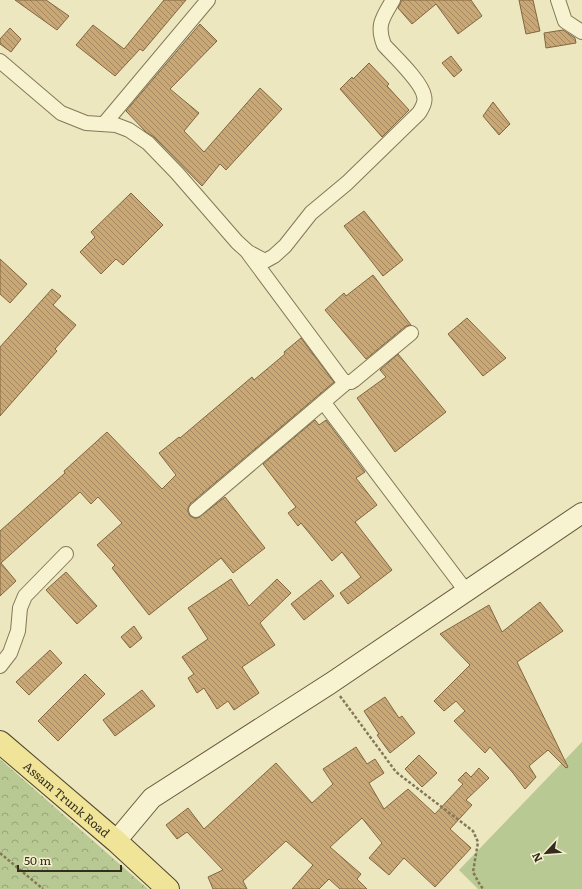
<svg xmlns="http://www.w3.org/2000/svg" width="582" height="889" font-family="Literata,serif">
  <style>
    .park { fill: url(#park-crowns) }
    .garden { fill: #b9c994 }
    .building { fill: url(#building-back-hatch); stroke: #82663f }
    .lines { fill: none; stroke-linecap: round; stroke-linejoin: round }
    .street-casing { stroke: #847858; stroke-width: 16 }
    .secondary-casing { stroke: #65583b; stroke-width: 22 }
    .primary-casing { stroke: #51452c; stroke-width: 24 }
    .path { stroke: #847858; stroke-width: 2.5; stroke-dasharray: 3 2; stroke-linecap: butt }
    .street { stroke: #f7f3d1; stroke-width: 14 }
    .secondary { stroke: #f7f3d1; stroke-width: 20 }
    .primary { stroke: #efe497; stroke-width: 22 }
    .labels { text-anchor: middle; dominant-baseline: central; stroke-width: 3; stroke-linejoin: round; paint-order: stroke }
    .street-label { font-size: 12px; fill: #342c1c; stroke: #f4f0ce }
  </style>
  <defs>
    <pattern id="park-crowns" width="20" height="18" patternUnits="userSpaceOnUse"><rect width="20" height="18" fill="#b9c994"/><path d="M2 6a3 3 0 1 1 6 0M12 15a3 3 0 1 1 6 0" fill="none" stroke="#97a378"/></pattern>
    <pattern id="building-back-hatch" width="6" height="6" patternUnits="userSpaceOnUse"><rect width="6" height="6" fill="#c9a876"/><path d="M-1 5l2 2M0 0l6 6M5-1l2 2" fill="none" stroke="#a48960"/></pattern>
  </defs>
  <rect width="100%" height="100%" fill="#ece7bf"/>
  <!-- park -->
  <path class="park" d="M0,759L148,889H0Z"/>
  <!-- garden -->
  <path class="garden" d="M582,742V889H478L459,870Z"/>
  <!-- building -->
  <g class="building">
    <path d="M15,0H46L69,16L57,30Z"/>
    <path d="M164,0H186L143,51L140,49L115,76L76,45L93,25L124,49Z"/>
    <path d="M402,0H471L482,16L458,34L436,4L412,24L398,8Z"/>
    <path d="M519,0H533L540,31L526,34Z"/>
    <path d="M200,24L217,41L170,89L199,113L184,131L204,152L260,88L282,109L226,170L220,164L202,186L154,137L146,132L126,111Z"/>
    <path d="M10,28L21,39L11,52L0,44V39Z"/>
    <path d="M563,30L575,38L576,43L546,48L544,33Z"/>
    <path d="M451,56L462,70L454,77L442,63Z"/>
    <path d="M369,63L389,84L387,86L409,110L382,137L340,89L352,77L353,79Z"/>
    <path d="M493,102L510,124L499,135L483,116Z"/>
    <path d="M131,193L163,225L123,265L116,259L101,274L80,252L95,237L91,232Z"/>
    <path d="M364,211L403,260L383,276L344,226Z"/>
    <path d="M0,259L27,284L10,303L0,294Z"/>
    <path d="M373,275L411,325L406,326L366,359L325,310L344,293L346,296Z"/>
    <path d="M52,289L61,296L53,305L76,325L55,349L57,351L0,416V347Z"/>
    <path d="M467,318L506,358L483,376L448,334Z"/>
    <path d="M301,338L334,382L190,504L188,508V512L190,516L194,518H198L225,497L265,548L233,573L221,558L149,615L112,568L115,565L97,545L122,523L98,497L91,504L80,492L1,563L16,581L0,596V531L65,473L64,471L107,432L162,489L176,475L159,453L179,437L180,438L252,377L254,380L285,354L284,352Z"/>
    <path d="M398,354L446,412L395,452L357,398L386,377L380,370Z"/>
    <path d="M315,420L319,425L326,420L365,472L356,478L377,505L355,522L392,570L348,604L340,593L361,577L342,552L332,561L301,523L298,526L288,513L296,507L263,464Z"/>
    <path d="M66,572L97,606L77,624L46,590Z"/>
    <path d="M231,579L249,606L277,579L291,593L260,623L275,645L242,667L259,693L234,710L228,701L217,709L204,688L197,693L188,678L194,674L182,657L208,639L188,608Z"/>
    <path d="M321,580L334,596L304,620L291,604Z"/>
    <path d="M540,602L563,631L517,662L568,767L566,768L548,750L529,766L536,777L525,789L513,773L490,747L485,753L454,721L465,711L456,701L444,711L434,701L470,665L440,634L489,605L502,632Z"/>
    <path d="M134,626L142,638L130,648L121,637Z"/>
    <path d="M50,650L62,663L29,695L16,682Z"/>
    <path d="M85,674L105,694L58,741L38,721Z"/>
    <path d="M142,690L155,706L115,736L103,720Z"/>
    <path d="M385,697L399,718L402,716L415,733L390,753L377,735L379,734L364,711Z"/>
    <path d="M356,747L367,764L375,759L384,773L369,783L384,809L408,789L435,814L463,784L458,780L466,772L471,777L479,768L489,778L466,800L472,805L450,829L471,848L435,887L404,858L389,875L369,858L382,843L362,818L330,847L361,874L357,879L367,889H340L329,879L319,889H292L313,865L286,841L243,881L247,889H213L208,877L223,870L187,832L177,839L166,825L188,808L204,829L276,763L312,803L333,784L323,769Z"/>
    <path d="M419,755L437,773L422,787L405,769Z"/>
  </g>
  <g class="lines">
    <defs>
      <g id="street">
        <path d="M558,0L565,21L582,32"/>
        <path d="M0,61L61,113L86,123L116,125L129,130L148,143L177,173L237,242L248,252L265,261L274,256L285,246L311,213L347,183L419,113C422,108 426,102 424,96C422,82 394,56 384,45C376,25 383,17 393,0"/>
        <path d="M104,124L208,0"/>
        <path d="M249,254L344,382H351L354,380L411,333"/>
        <path d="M324,403L466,591"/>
        <path d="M196,510L347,382"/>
        <path d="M0,666L10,653L18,631L20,608L25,596L66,554"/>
      </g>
      <path id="secondary" d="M116,841L152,798L331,683L582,513"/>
      <g id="primary">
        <path id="s1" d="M0,742L116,841L168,889"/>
      </g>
    </defs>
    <!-- street casing -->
    <use href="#street" class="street-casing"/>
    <!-- secondary casing -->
    <use href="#secondary" class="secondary-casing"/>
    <!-- primary casing -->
    <use href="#primary" class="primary-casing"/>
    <!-- path -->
    <g class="path">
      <path d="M340,696L396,772L473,831L478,842L473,872L479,883L483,889"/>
      <path d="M0,853L43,889"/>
    </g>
    <!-- street -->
    <use href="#street" class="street"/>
    <!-- secondary -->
    <use href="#secondary" class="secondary"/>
    <!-- primary -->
    <use href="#primary" class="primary"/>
  </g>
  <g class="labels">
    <!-- street labels -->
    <g class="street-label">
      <text stroke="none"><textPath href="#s1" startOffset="88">Assam Trunk Road</textPath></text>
    </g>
  </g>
  <!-- north arrow -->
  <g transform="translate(546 853) rotate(244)" stroke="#f4f0ce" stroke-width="3" paint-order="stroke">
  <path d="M0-3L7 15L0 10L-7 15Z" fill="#342c1c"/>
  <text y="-6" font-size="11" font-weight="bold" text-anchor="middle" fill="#342c1c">N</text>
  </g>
  <!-- scale -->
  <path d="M18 865v6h103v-6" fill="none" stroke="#342c1c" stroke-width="2"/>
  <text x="24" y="865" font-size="12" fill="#342c1c" stroke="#f4f0ce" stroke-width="3" paint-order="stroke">50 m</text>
</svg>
